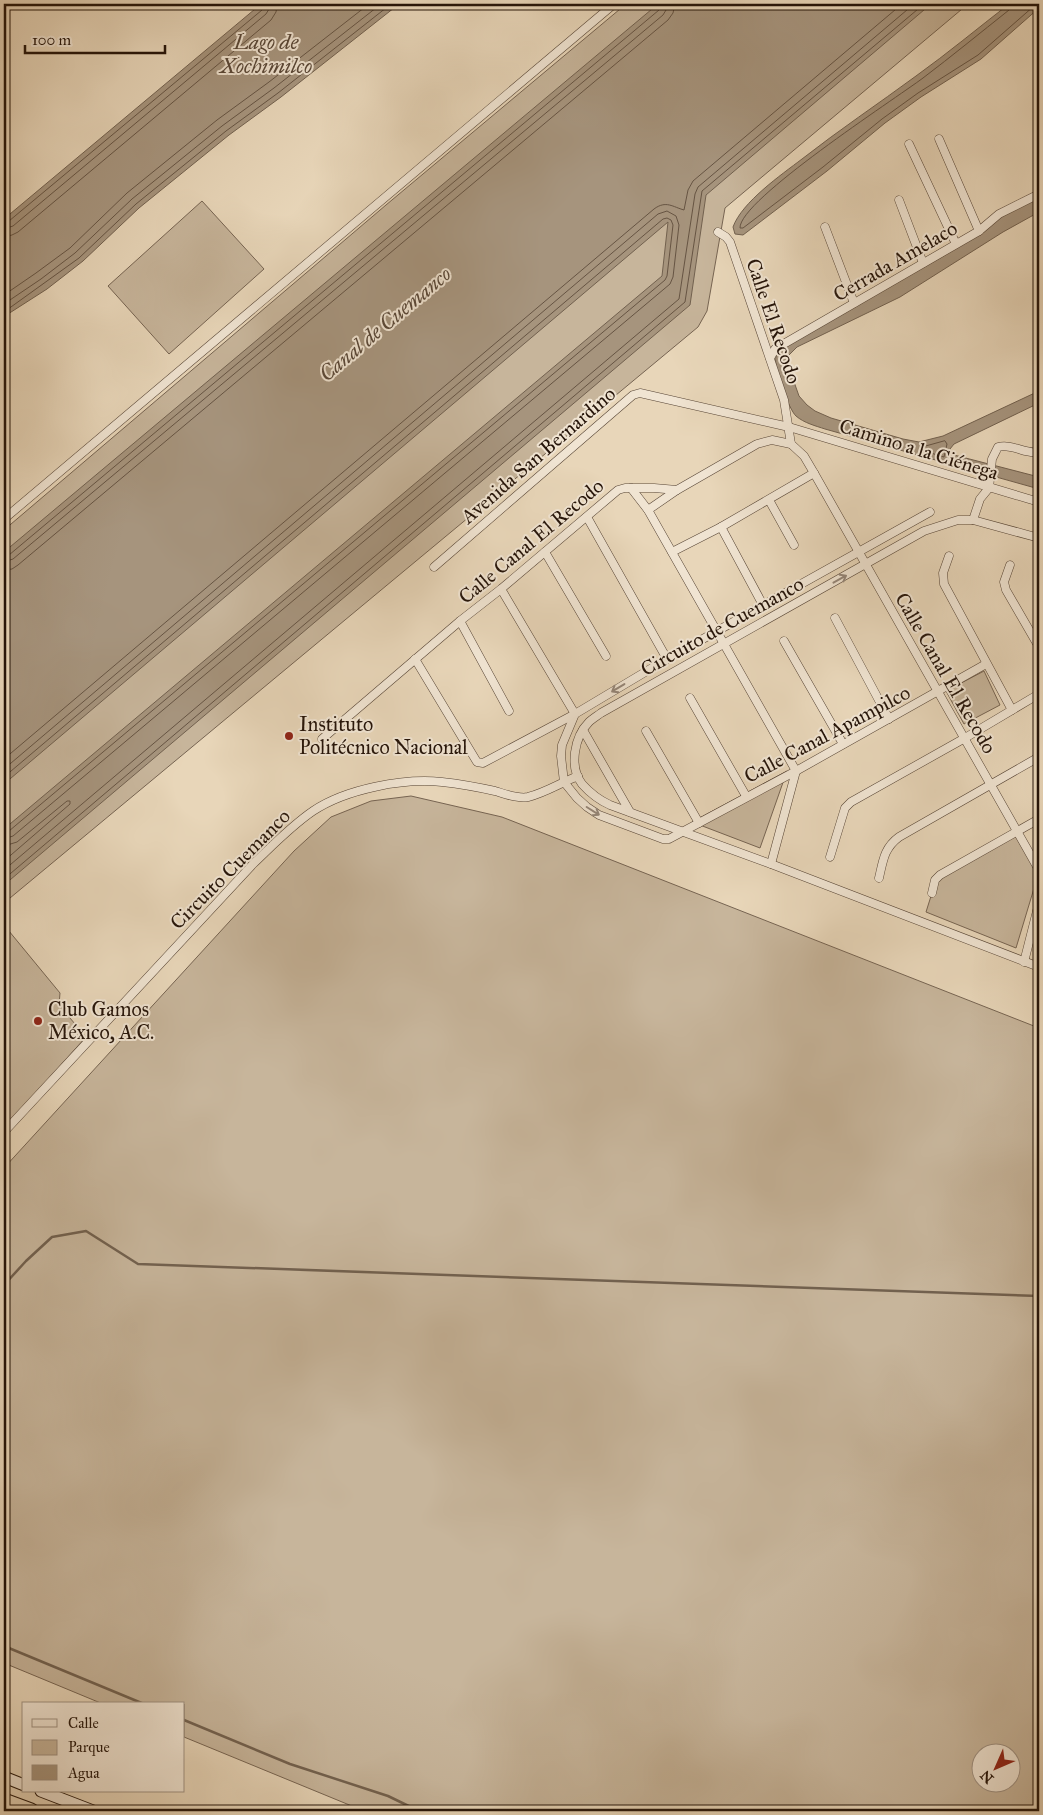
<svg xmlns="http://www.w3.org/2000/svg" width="1043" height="1815" font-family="'IM FELL Great Primer',serif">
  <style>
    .green { fill: #c7b59b; stroke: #766452; fill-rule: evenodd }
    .water { fill: #a6947d; stroke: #72614f }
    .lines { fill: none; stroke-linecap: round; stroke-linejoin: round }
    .shore { stroke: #665443; stroke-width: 1 }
    .stream { stroke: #72614f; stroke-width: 2.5 }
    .minor-casing { stroke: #564435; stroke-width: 9 }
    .secondary-casing { stroke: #251409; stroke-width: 13 }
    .motorway-casing { stroke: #251409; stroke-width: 17 }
    .minor { stroke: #f0e4d2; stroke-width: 8 }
    .secondary { stroke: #f0e4d2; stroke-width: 11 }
    .motorway { stroke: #e8d6b9; stroke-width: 15 }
    .oneway { stroke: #958678 }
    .poi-dot { fill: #8f2418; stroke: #f0e4d2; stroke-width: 2 }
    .labels { text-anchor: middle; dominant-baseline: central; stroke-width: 4; stroke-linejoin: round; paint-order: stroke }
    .street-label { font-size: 20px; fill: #251409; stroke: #f0e4d2 }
    .poi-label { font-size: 20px; fill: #251409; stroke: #f0e4d2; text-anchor: start }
    .water-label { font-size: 21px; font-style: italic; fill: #594737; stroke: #f0e4d2 }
  </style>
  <rect width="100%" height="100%" fill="#e8d6b9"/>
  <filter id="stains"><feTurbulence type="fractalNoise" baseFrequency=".004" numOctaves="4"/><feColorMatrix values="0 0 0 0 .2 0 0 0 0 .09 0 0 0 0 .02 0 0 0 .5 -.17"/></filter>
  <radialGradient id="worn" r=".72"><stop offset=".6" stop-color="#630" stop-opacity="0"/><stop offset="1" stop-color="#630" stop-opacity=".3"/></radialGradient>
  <!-- green -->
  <g class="green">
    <path d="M626,4H968L725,208L707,311L698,327L4,903V530L386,205Z"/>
    <path d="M202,201L264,269L169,354L108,286Z"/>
    <path d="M984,671L1000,705L964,724L946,691Z"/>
    <path d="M787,771L760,848L692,822Z"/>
    <path d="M411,796L502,817L1039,1028V1811H364L184,1737V1704H103L4,1663V1168L294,851L331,817L371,801ZM980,1752H1010V1782H980Z"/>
    <path d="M1015,835L1038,875L1016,948L926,912L937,877Z"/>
    <path d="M4,925L60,993L59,1005L86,1037L4,1128Z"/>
  </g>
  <!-- water -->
  <g class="water">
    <path d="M261,4H399L281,97L229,135L139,208L83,261L47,289L8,314L4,320V219Z"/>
    <path d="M658,4H931L706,195L690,305L4,885V829L662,276L668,222L4,784V552Z"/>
    <path d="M1009,4H1039V8L981,59L921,97L885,123L827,171L743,235L735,234L733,227C742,202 781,175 802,159C839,130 878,104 916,76C948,53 978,28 1009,4Z"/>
    <path d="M1039,197V212L1003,232L900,297L797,347L787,357V362L799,396L807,405L815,411L831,418L903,439L919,442L943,436L1039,391V403L954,444L950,449V452L954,455L1039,477V489L825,429C816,426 804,423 796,416C789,410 773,366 776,357C777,351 784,347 789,343L940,258L975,237L997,219Z"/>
  </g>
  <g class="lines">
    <!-- shore -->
    <g class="shore">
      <path d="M1011,4L1009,10C980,33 952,56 923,78C895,99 739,200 740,228H743L823,167L882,119L918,93L978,55L1034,6L1039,5"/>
      <path d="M4,223L9,221L262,10L264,4"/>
      <path d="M4,229L13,226L266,14L269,9L270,4"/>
      <path d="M4,237L12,235L18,232L271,20L276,12L277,4"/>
      <path d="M4,295L36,273L70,248L127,193L217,120L269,82L369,4"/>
      <path d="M4,304L41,279L75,253L132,199L222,126L274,88L381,4"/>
      <path d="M4,312L79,258L136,204L226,131L278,93L391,4"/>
      <path d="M945,441L947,444L944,457L921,450L923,447Z"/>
      <path d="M4,556L9,555L659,10L661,4"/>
      <path d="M4,562L13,559L663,15L666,10L667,4"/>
      <path d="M4,570L12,569L18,565L668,20L673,13L675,4"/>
      <path d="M4,759L654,209C666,200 673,207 684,210L688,190L693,181L902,4"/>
      <path d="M4,769L658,214L667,211L676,216L679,225L673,277L670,284L13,836L4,839"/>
      <path d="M4,777L663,219L667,218L671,220L673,225L667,276L665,280L9,831L4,833"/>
      <path d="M4,846L17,842L67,801H70V804L4,861"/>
      <path d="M4,870L679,299L695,194L698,187L914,4"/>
      <path d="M4,879L685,302L702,191L924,4"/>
    </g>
    <!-- stream -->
    <g class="stream">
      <path d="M4,1285L26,1261L52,1237L86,1231L138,1264L1039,1296"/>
      <path d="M4,1646L144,1704"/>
      <path d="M184,1720L290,1764L388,1796L419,1811"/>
    </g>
    <defs>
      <g id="minor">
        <path d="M939,139L979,231"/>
        <path d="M909,144L956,244"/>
        <path d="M899,200L923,263"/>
        <path d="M825,227L854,303"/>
        <path d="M718,232L726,237L730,242L784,400L791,444L804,456L814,473L1039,870"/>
        <path d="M770,358L775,349L979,231L999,214L1039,194"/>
        <path d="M631,488L648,510L796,771L771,864"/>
        <path d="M769,500L794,545"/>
        <path d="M648,510L677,490"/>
        <path d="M930,512L667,659L575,714L562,745L561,756L564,782L577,798L587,807L599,815L663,839H669L796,771L986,664"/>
        <path d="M587,517L667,659"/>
        <path d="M4,519L614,4"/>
        <path d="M973,520L980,499L989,488L992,459L998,447C1012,443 1026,455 1039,452"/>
        <path d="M721,527L763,605"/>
        <path d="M1039,538L973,520H958L924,531L601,713C597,716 592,719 589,722C574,737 569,767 582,784C590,793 599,800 610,805L771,864L1039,967"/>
        <path d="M545,552L606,656"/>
        <path d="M672,552L721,527L814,473"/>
        <path d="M949,556L943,573L944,584L1012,710"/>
        <path d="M1010,565L1004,582L1006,590L1039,647"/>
        <path d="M434,567L633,395L640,393L789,427L1039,502"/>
        <path d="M835,618L889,719"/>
        <path d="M460,621L509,711"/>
        <path d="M784,641L843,744"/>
        <path d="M415,659L477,762L483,763L575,714L501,589"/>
        <path d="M690,698L746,796"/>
        <path d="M583,730L630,812"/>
        <path d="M646,731L699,823"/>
        <path d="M322,739L460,621L501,589L618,490L625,488H654L677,490L757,444L772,440L791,444"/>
        <path d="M830,857L845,808L851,802L965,738L1039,694"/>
        <path d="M879,878C883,861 884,848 899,837L1039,757"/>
        <path d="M932,893L935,880L940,875L1039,819"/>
        <path d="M1024,962L1039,903"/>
        <path d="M4,1132L253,864C272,846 291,826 313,811C346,789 403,778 442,782C460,784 477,787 495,791C505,794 518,799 528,797C545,793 562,782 578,776"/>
      </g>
      <g id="secondary">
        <path d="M4,1777L24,1785"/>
        <path d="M41,1791L93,1811"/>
      </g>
      <path id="motorway" d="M4,1801L31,1811"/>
    </defs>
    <!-- minor casing -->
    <use href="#minor" class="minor-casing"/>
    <!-- secondary casing -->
    <use href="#secondary" class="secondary-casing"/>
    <!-- motorway casing -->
    <use href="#motorway" class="motorway-casing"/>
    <!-- minor -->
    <use href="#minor" class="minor"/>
    <!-- secondary -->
    <use href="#secondary" class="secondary"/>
    <!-- motorway -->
    <use href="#motorway" class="motorway"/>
  </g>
  <!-- one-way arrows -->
  <defs><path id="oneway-shaft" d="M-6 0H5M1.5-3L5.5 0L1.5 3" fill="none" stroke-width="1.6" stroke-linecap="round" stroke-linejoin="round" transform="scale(1.25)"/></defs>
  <g class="oneway">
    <use href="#oneway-shaft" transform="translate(840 579) rotate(-29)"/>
    <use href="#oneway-shaft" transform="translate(618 688) rotate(149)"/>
    <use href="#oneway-shaft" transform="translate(593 811) rotate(32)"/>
  </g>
  <!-- markers -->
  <g class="poi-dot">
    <circle cx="289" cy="736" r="5"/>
    <circle cx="38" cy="1021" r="5"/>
  </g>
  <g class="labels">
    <!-- street labels -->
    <g class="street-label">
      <text transform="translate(895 261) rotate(-30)">Cerrada Amelaco</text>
      <text transform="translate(774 321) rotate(71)">Calle El Recodo</text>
      <text transform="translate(919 449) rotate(17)">Camino a la Ciénega</text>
      <text transform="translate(538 455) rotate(-41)">Avenida San Bernardino</text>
      <text transform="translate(531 541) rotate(-40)">Calle Canal El Recodo</text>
      <text transform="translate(722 626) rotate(-29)">Circuito de Cuemanco</text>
      <text transform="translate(946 673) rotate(60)">Calle Canal El Recodo</text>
      <text transform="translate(827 734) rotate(-28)">Calle Canal Apampilco</text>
      <text transform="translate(230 869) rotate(-45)">Circuito Cuemanco</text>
    </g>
    <!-- poi labels -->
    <g class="poi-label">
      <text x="299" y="724">Instituto<tspan x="299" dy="23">Politécnico Nacional</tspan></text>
      <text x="48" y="1009">Club Gamos<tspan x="48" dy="23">México, A.C.</tspan></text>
    </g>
    <!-- water labels -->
    <g class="water-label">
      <text x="266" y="42">Lago de<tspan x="266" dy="24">Xochimilco</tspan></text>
      <text transform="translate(385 324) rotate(-40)">Canal de Cuemanco</text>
    </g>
  </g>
  <!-- margin -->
  <rect width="1043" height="1815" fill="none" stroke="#e8d6b9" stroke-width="20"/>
  <rect x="5" y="5" width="1033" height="1805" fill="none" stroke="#251409" stroke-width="2.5"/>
  <rect x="10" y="10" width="1023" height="1795" fill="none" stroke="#251409"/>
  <!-- legend -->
  <rect x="22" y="1702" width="162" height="90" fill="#f0e4d2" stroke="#9f9182"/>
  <rect x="32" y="1719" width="25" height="8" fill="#f0e4d2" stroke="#9f9182"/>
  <text x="68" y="1728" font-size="15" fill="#251409">Calle</text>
  <rect x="32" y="1740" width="25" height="15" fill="#c7b59b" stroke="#9f9182"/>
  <text x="68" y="1752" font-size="15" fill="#251409">Parque</text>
  <rect x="32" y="1765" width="25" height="15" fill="#a6947d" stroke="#9f9182"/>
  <text x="68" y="1778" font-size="15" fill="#251409">Agua</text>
  <!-- north arrow -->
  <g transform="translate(996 1768) rotate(225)"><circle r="24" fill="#f0e4d2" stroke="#9f9182"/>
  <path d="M0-4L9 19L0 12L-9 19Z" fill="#8f2418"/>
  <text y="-8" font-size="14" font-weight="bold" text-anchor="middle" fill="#251409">N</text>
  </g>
  <!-- scale -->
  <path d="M25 45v8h140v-8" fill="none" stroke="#251409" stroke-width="2.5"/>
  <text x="32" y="45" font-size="15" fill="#251409" stroke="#f0e4d2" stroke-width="4" paint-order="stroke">100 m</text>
  <rect width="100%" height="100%" filter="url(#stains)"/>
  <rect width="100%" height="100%" fill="url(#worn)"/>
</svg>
